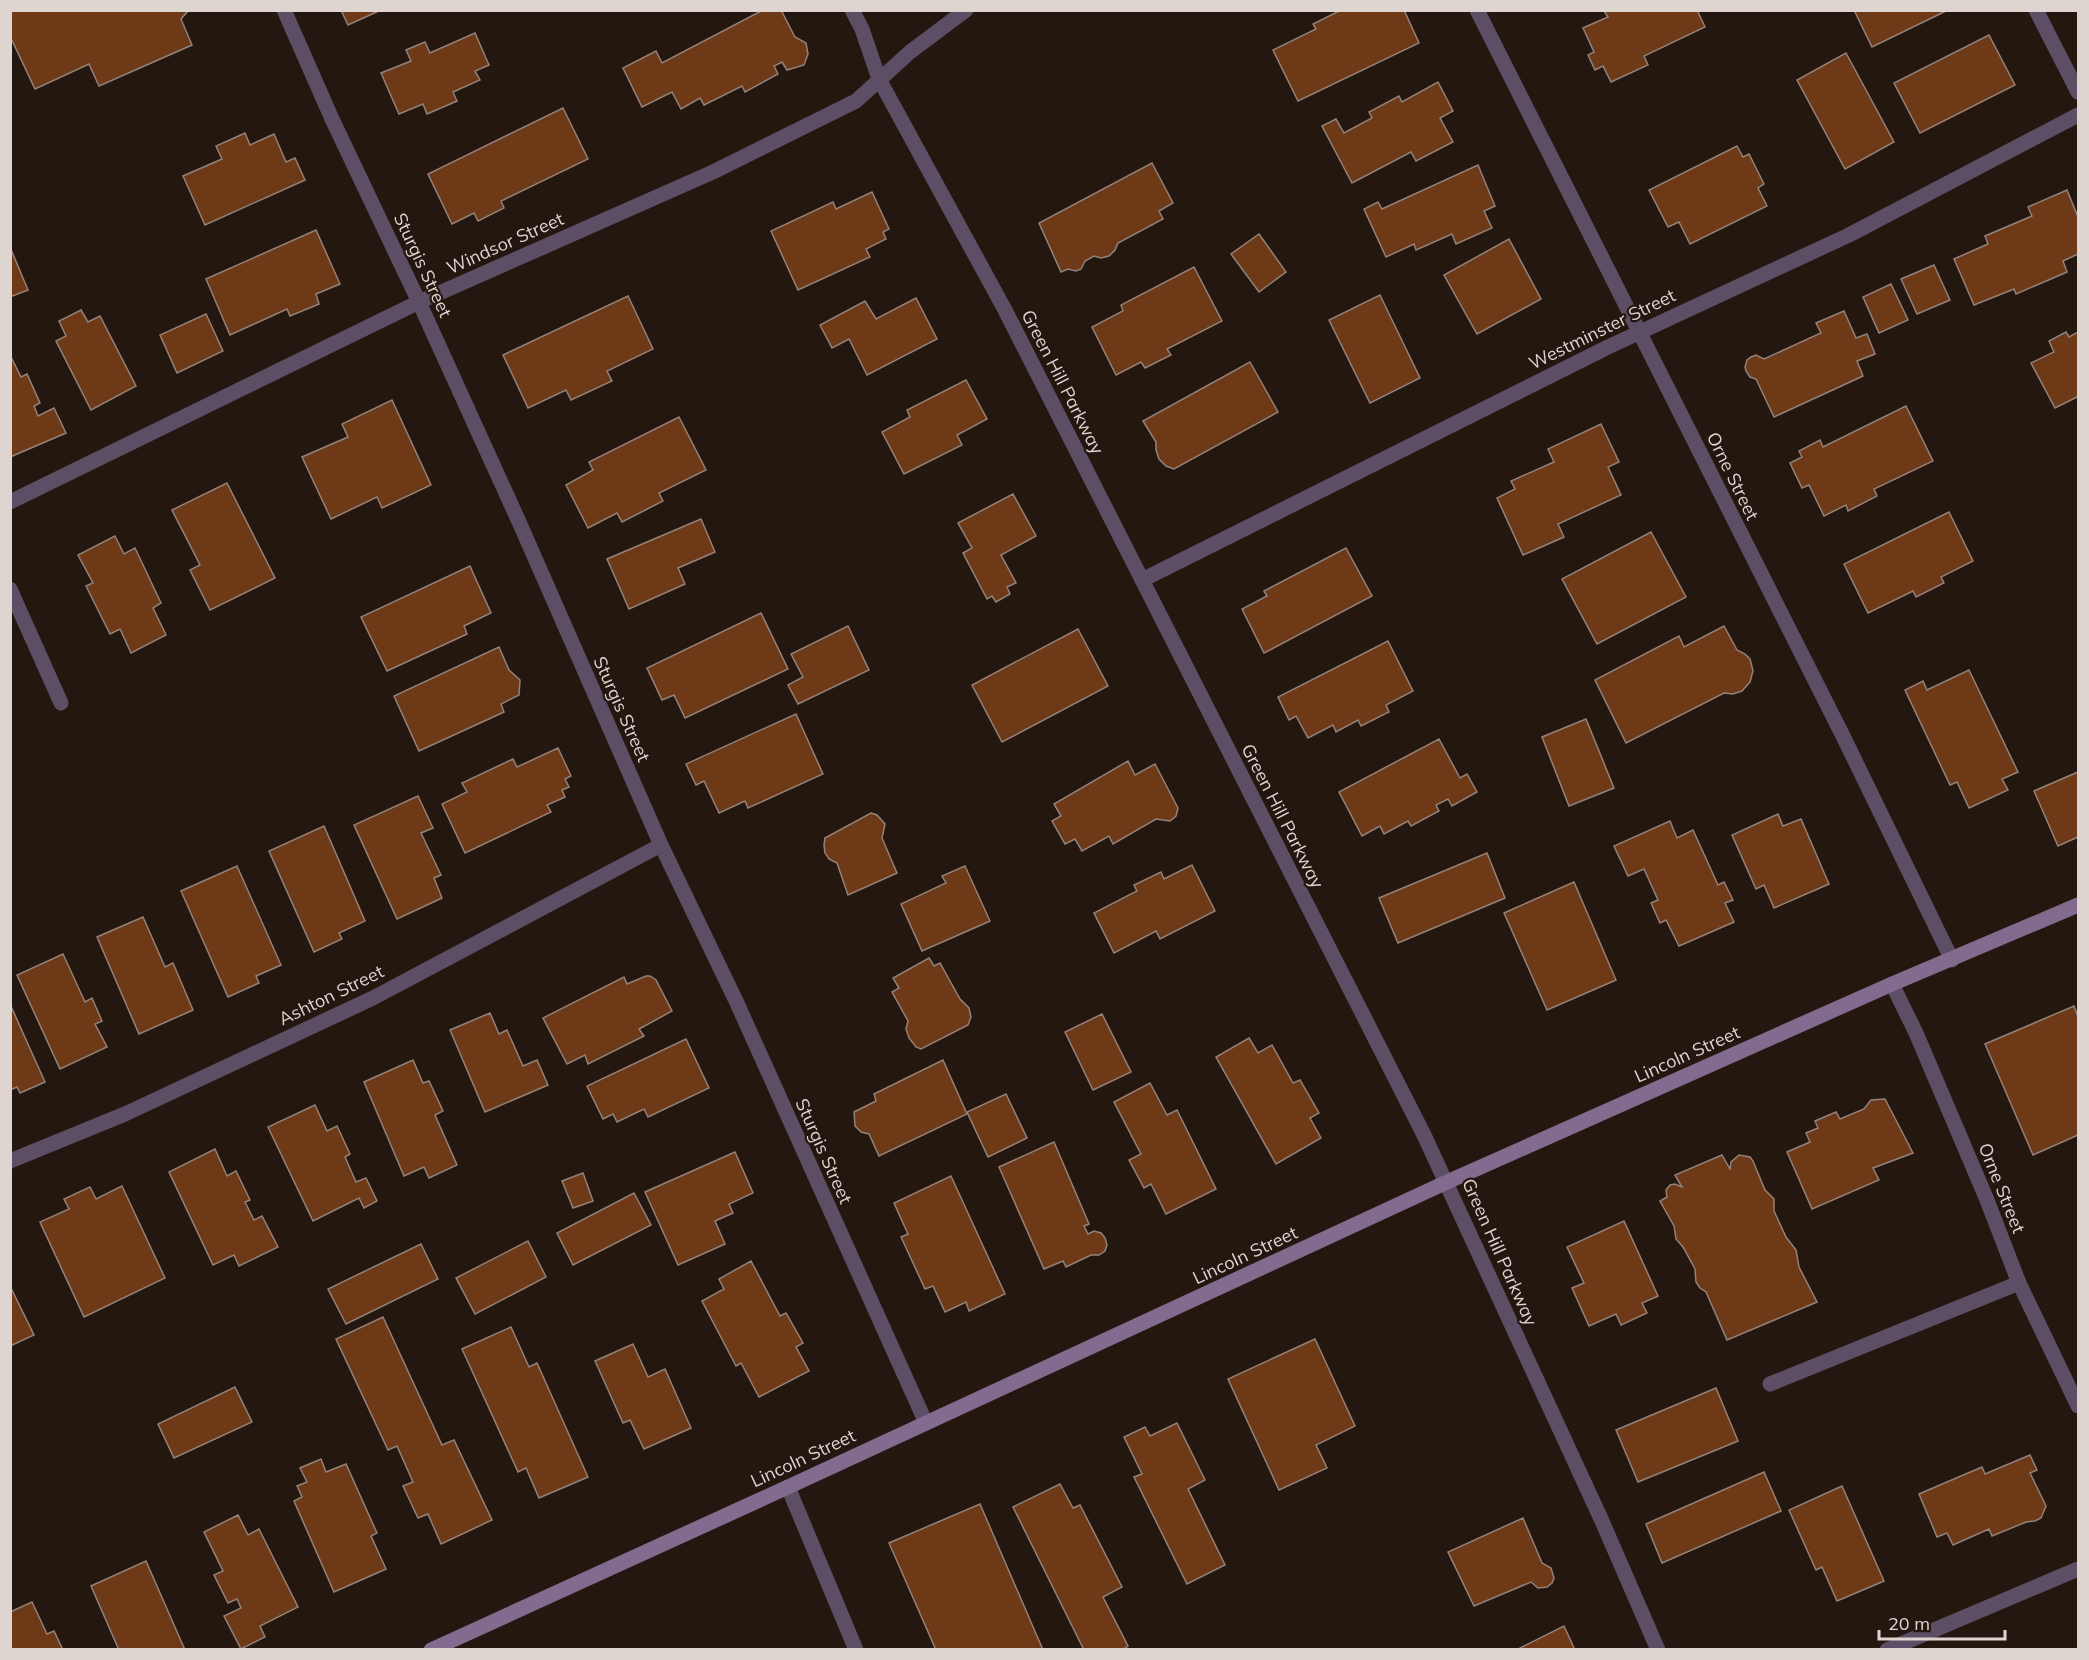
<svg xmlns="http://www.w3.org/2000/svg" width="2089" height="1660" font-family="Mulish,sans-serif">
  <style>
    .building { fill: #6d3917; stroke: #93827a; stroke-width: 1.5 }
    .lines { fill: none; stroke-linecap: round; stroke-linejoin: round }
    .service { stroke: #5c4e64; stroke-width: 15 }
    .minor { stroke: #5c4e64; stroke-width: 15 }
    .secondary { stroke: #826b8e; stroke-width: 15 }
    .labels { text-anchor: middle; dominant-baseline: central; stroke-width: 4.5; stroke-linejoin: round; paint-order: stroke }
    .street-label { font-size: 18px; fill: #ded5d1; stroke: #241710 }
  </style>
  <rect width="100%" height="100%" fill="#241710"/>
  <!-- building -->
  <g class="building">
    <path d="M10,10H189L181,19L192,45L99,86L89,64L35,89L10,36Z"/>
    <path d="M341,10H381L348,25Z"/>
    <path d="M763,10H781L795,37L806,43L808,54L804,65L787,70L782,62L774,66L778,74L745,92L742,86L704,105L700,98L681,109L672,92L642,107L623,68L656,51L662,63Z"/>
    <path d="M1341,10H1404L1419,43L1298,101L1273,50L1316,29L1313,24Z"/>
    <path d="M1697,10L1705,27L1644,56L1648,65L1611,82L1603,66L1595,70L1588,55L1594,52L1583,28L1608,17L1604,11Z"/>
    <path d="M1854,10H1948L1872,47Z"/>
    <path d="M475,33L489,65L475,71L480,80L453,92L457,101L427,114L423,104L399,114L381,73L411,61L406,50L425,42L430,53Z"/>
    <path d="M1989,35L2015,85L1920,133L1894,83Z"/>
    <path d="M1846,53L1894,142L1845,169L1797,80Z"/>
    <path d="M1438,82L1453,111L1440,118L1453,142L1416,161L1411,152L1352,183L1322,126L1336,119L1344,133L1372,118L1369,112L1399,96L1402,102Z"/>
    <path d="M563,108L588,159L501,201L504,208L478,221L474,213L452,224L428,174Z"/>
    <path d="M245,133L250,145L274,134L286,162L295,158L305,180L205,225L183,176L222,159L216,146Z"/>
    <path d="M1737,146L1743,157L1749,154L1764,184L1758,188L1767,206L1690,244L1679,222L1668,227L1649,190Z"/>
    <path d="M1152,163L1173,203L1159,211L1163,219L1118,243L1115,250L1109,256L1101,258L1094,256L1085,261L1081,269L1076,271L1068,269L1061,272L1039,223Z"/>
    <path d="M1478,165L1495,206L1484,211L1492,228L1456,244L1452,234L1416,250L1414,244L1386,257L1364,209L1378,202L1382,209Z"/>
    <path d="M2067,190L2078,217V254L2063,261L2067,272L2016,294L2014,289L1974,305L1954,259L1988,244L1985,236L2032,216L2028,207Z"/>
    <path d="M872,192L889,229L883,232L886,239L866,249L870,257L798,290L771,231L833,202L836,209Z"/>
    <path d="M316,230L340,284L316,294L319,304L290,316L287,309L230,335L206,279Z"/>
    <path d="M1259,234L1286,272L1259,292L1231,254Z"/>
    <path d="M1509,239L1541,299L1477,334L1444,275Z"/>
    <path d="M10,247L28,290L10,297Z"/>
    <path d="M1934,265L1950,300L1917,314L1901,279Z"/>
    <path d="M1194,267L1222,321L1167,349L1171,355L1145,368L1141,362L1116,375L1092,327L1123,311L1121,305Z"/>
    <path d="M1891,284L1908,320L1879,333L1863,297Z"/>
    <path d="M1380,295L1420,378L1370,403L1329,320Z"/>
    <path d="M628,296L653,349L607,371L612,381L571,400L566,390L528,408L503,355Z"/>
    <path d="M916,298L937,339L867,375L849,339L832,348L820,325L865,301L876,319Z"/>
    <path d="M81,310L88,322L100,316L136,386L91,410L56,341L66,336L59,321Z"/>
    <path d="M1844,311L1856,338L1867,334L1875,354L1857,361L1863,376L1774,417L1756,379L1750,377L1746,371L1745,367L1747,360L1751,357L1756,355L1764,359L1821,333L1816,323Z"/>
    <path d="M206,314L223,351L177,373L160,335Z"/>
    <path d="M2066,332L2069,337L2078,332V399L2077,397L2055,408L2031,363L2054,352L2049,341Z"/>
    <path d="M10,355L21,377L27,374L40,403L34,406L38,416L54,408L66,433L10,457Z"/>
    <path d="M1250,362L1278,412L1174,469L1166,466L1159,459L1156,450V442L1143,421Z"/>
    <path d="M966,380L987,419L957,435L962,445L904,474L882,432L910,417L907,410Z"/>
    <path d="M392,400L431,485L382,508L377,497L331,519L302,457L348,437L342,424Z"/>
    <path d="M1906,406L1933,461L1874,489L1877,496L1848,511L1846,505L1824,516L1809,485L1802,488L1790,463L1802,457L1799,451L1820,440L1823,447Z"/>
    <path d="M679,417L706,470L659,493L663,501L622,522L617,513L588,528L566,485L593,470L589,462Z"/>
    <path d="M1601,424L1619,462L1608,467L1621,495L1558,524L1564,537L1523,555L1497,498L1515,489L1511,481L1554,462L1548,449Z"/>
    <path d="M227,483L275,578L210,610L190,570L200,565L172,510Z"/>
    <path d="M1013,494L1036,536L1001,555L1016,583L1007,587L1010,594L996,602L992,596L987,599L963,553L972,548L958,523Z"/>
    <path d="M1949,512L1973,561L1941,577L1944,583L1916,597L1913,591L1868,613L1844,564Z"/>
    <path d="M701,519L715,552L678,568L685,584L629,609L607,559Z"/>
    <path d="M1651,532L1686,597L1597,644L1562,579Z"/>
    <path d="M115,536L124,554L135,548L161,603L153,608L166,635L131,653L120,629L110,634L86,586L93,583L78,555Z"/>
    <path d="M1346,548L1372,596L1264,653L1242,609L1267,596L1264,591Z"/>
    <path d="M470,566L491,613L464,626L467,634L387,671L361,617Z"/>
    <path d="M761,613L788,669L685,718L674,695L662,700L647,668Z"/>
    <path d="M848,626L869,670L798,704L788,685L803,677L791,654Z"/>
    <path d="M1724,626L1737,650L1745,654L1750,659L1753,671L1750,682L1742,691L1733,694L1724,693L1626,743L1595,680L1679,636L1684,647Z"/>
    <path d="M1078,629L1108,686L1002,742L972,685Z"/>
    <path d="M1388,641L1413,691L1386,705L1389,712L1361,726L1358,720L1336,732L1333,725L1308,738L1296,716L1289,720L1278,697Z"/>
    <path d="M499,647L509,670L520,680L519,695L501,704L504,712L419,751L394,696Z"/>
    <path d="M1969,670L2018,772L2002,779L2008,790L1969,808L1957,782L1950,785L1905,690L1923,681L1927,690Z"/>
    <path d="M796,714L823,774L748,808L745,801L719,813L704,781L696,785L686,764Z"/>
    <path d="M1586,719L1614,788L1569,806L1542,737Z"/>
    <path d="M1439,739L1460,778L1467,774L1477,792L1452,806L1448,799L1436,805L1439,811L1411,826L1408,821L1384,834L1380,826L1362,836L1339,792Z"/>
    <path d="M558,748L571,776L565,779L569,787L562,790L565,797L547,805L551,812L465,853L442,804L467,792L462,783L513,759L517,767Z"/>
    <path d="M1128,761L1135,775L1155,764L1178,808L1176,816L1170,821L1156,819L1113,844L1109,836L1082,851L1075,839L1065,844L1052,821L1061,816L1054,804Z"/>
    <path d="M2078,772V837L2058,846L2034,791Z"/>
    <path d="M418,796L433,828L421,833L441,875L434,878L442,898L397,919L354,825Z"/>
    <path d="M871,813L877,815L885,824L882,838L897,873L848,895L837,863L829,859L825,853L824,845L825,838Z"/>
    <path d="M1778,814L1783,826L1801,819L1829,884L1774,908L1764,885L1756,889L1732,835Z"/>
    <path d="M1670,821L1677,838L1693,830L1718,885L1724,882L1733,900L1725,903L1734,922L1679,946L1666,920L1660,923L1651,903L1658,900L1644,869L1628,876L1614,846Z"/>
    <path d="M324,826L365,921L339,933L342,939L314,952L269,851Z"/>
    <path d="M1487,853L1505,898L1398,943L1379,898Z"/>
    <path d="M1192,865L1215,911L1160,939L1156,931L1114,953L1094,913L1137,891L1134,885L1161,872L1164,879Z"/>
    <path d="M237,866L281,965L256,976L259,983L228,997L181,891Z"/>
    <path d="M965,866L990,921L922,951L901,904L946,883L942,876Z"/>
    <path d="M1574,882L1616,980L1547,1010L1504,913Z"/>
    <path d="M143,917L165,967L173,963L193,1010L139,1034L97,937Z"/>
    <path d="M63,954L85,1002L92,998L102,1021L95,1024L107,1047L60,1069L17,975Z"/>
    <path d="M929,958L934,966L940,963L960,999L969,1008L971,1017L968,1025L921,1049L916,1047L909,1038L906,1029L908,1021L892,992L899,988L893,978Z"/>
    <path d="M646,976H650L656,980L672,1011L639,1029L644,1036L588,1064L585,1055L567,1064L543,1018L624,977L627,984Z"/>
    <path d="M10,1004L45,1082L20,1093L17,1087L10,1090Z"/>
    <path d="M2074,1006L2078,1017V1135L2033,1155L1985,1044Z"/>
    <path d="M490,1013L499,1034L507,1030L523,1066L537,1060L548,1085L485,1112L450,1030Z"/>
    <path d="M1102,1014L1131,1072L1093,1090L1065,1032Z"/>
    <path d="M1249,1038L1258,1053L1272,1045L1293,1083L1300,1080L1319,1113L1310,1118L1321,1138L1276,1164L1216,1057Z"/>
    <path d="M686,1039L709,1088L648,1117L644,1109L617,1122L613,1114L603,1119L587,1086Z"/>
    <path d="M413,1060L423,1083L429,1081L443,1111L435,1115L457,1165L429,1178L424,1167L404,1176L364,1082Z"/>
    <path d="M943,1060L967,1114L879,1156L869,1134L861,1132L855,1126L854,1112L876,1101L874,1094Z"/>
    <path d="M1150,1083L1167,1115L1177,1110L1216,1189L1166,1214L1151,1184L1144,1188L1129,1160L1141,1154L1114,1102Z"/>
    <path d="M1006,1094L1027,1138L988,1157L967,1112Z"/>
    <path d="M1885,1099L1913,1153L1873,1168L1879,1180L1812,1209L1787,1152L1810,1142L1806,1133L1818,1128L1815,1121L1836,1112L1840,1119L1864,1109L1871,1100Z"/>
    <path d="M315,1105L327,1131L337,1126L350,1154L345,1157L356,1182L366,1178L377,1201L364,1208L359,1198L313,1221L268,1127Z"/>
    <path d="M1054,1142L1089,1224L1084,1226L1088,1234L1094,1231L1101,1233L1105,1238L1107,1245L1105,1251L1099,1255H1091L1066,1267L1063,1261L1044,1269L999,1167Z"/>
    <path d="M215,1149L227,1176L236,1171L250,1200L245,1202L254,1220L262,1216L278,1247L239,1266L234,1255L213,1265L169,1172Z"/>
    <path d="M735,1152L753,1193L729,1204L733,1213L715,1221L725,1244L678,1265L645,1192Z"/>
    <path d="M1722,1155L1730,1169L1731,1162L1739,1155L1750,1157L1753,1161L1765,1190L1774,1199V1211L1786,1237L1796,1250L1799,1267L1817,1302L1727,1340L1706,1292L1700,1288L1696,1282L1695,1269L1683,1247L1676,1239L1674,1226L1660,1201L1667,1197L1666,1190L1670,1185L1675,1184L1682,1187L1675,1175Z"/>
    <path d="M583,1173L593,1201L573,1208L562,1181Z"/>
    <path d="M951,1176L1005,1294L969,1311L966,1302L945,1312L933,1286L925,1289L901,1237L908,1234L894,1203Z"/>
    <path d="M122,1186L165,1278L84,1317L40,1222L69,1209L64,1199L90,1187L96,1199Z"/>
    <path d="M634,1193L651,1225L573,1265L557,1233Z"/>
    <path d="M1624,1221L1658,1296L1642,1303L1647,1313L1621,1325L1616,1314L1589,1326L1572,1288L1584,1283L1567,1247Z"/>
    <path d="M528,1241L546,1277L475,1314L456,1278Z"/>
    <path d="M421,1244L438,1279L346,1324L328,1289Z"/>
    <path d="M751,1261L780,1316L786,1313L803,1343L796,1347L809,1371L759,1397L741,1363L736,1366L702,1301L724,1289L719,1279Z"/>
    <path d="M10,1286L34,1335L10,1346Z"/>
    <path d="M383,1317L442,1445L454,1440L492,1520L441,1544L428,1514L418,1518L403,1486L413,1482L397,1446L388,1450L336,1339Z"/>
    <path d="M511,1327L529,1367L537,1363L588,1477L539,1498L526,1468L518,1472L462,1349Z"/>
    <path d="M1315,1339L1355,1426L1316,1445L1327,1468L1279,1490L1228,1379Z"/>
    <path d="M633,1344L648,1377L665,1369L691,1428L644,1449L630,1420L623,1423L595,1361Z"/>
    <path d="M235,1387L252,1422L174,1458L158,1424Z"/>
    <path d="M1716,1388L1738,1441L1638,1482L1616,1430Z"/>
    <path d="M1177,1423L1205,1480L1188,1489L1225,1565L1187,1584L1134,1477L1142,1474L1124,1437L1145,1427L1150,1436Z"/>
    <path d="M2030,1455L2037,1470L2030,1473L2046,1506L2041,1518L2035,1521L2026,1522L1992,1536L1989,1529L1953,1545L1947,1533L1937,1537L1919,1494L1982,1467L1985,1474Z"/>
    <path d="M321,1459L326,1472L346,1464L377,1533L371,1536L386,1569L334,1592L294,1501L302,1497L297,1486L307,1482L300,1468Z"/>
    <path d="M1764,1472L1781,1511L1662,1563L1646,1524Z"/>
    <path d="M1060,1484L1073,1508L1080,1505L1122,1587L1103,1597L1128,1646L1122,1650H1084L1013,1507Z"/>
    <path d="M1842,1486L1884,1581L1837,1601L1822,1567L1816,1570L1789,1510Z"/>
    <path d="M980,1504L1043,1650H936L889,1543Z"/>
    <path d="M238,1515L248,1535L259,1529L298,1607L260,1626L265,1637L241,1649L224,1616L241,1608L237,1599L228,1603L214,1575L223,1571L204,1532Z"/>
    <path d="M1523,1518L1542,1563L1551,1568L1554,1578L1552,1583L1547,1587L1538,1588L1531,1582L1474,1606L1448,1552Z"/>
    <path d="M146,1561L185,1650H119L91,1586Z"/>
    <path d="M32,1602L47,1634L54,1631L63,1650H10V1612Z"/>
    <path d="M1564,1626L1575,1650H1521L1520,1648Z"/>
  </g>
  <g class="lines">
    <!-- service -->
    <g class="service">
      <path d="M10,589L61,703"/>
      <path d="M1770,1384L2019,1283"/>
      <path d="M788,1487L856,1650"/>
    </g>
    <!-- minor -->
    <g class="minor">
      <path d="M284,10L332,119L419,302L520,524L661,845L737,1003L926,1423"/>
      <path d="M852,10L862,29L879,79L1005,310L1424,1135L1602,1521L1658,1650"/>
      <path d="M1477,10L1843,736L1952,960"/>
      <path d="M2036,10L2078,92"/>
      <path d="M10,502L419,302L713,172L856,101L910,52L966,10"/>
      <path d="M1142,580L1608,347L1849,235L2078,115"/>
      <path d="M1892,984L1916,1033L1987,1200L2019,1283L2078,1406"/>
      <path d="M10,1161L125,1114L373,998L661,845"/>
      <path d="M1887,1650L2078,1569"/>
    </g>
    <!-- secondary -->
    <path class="secondary" d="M431,1650L788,1487L1447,1182L1892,984L2078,905"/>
  </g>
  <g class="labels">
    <!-- street labels -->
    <g class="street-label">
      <text transform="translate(505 243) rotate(-24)">Windsor Street</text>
      <text transform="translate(423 265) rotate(65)">Sturgis Street</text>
      <text transform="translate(1602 329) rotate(-26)">Westminster Street</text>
      <text transform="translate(1063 382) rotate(63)">Green Hill Parkway</text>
      <text transform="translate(1733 476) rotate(64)">Orne Street</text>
      <text transform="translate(622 709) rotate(66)">Sturgis Street</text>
      <text transform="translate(1283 816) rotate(63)">Green Hill Parkway</text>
      <text transform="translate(331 995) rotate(-26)">Ashton Street</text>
      <text transform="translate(1687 1054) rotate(-24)">Lincoln Street</text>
      <text transform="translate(824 1151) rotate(66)">Sturgis Street</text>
      <text transform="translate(2002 1188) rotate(68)">Orne Street</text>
      <text transform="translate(1500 1252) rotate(66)">Green Hill Parkway</text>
      <text transform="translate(1245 1255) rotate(-25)">Lincoln Street</text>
      <text transform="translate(803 1458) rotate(-25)">Lincoln Street</text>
    </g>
  </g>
  <!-- border -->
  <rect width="2089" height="1660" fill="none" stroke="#ded5d1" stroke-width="24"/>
  <!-- scale -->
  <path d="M1879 1630v9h126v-9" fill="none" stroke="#ded5d1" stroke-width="3"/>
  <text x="1888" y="1630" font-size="18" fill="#ded5d1" stroke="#241710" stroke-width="4.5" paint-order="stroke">20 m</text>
</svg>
